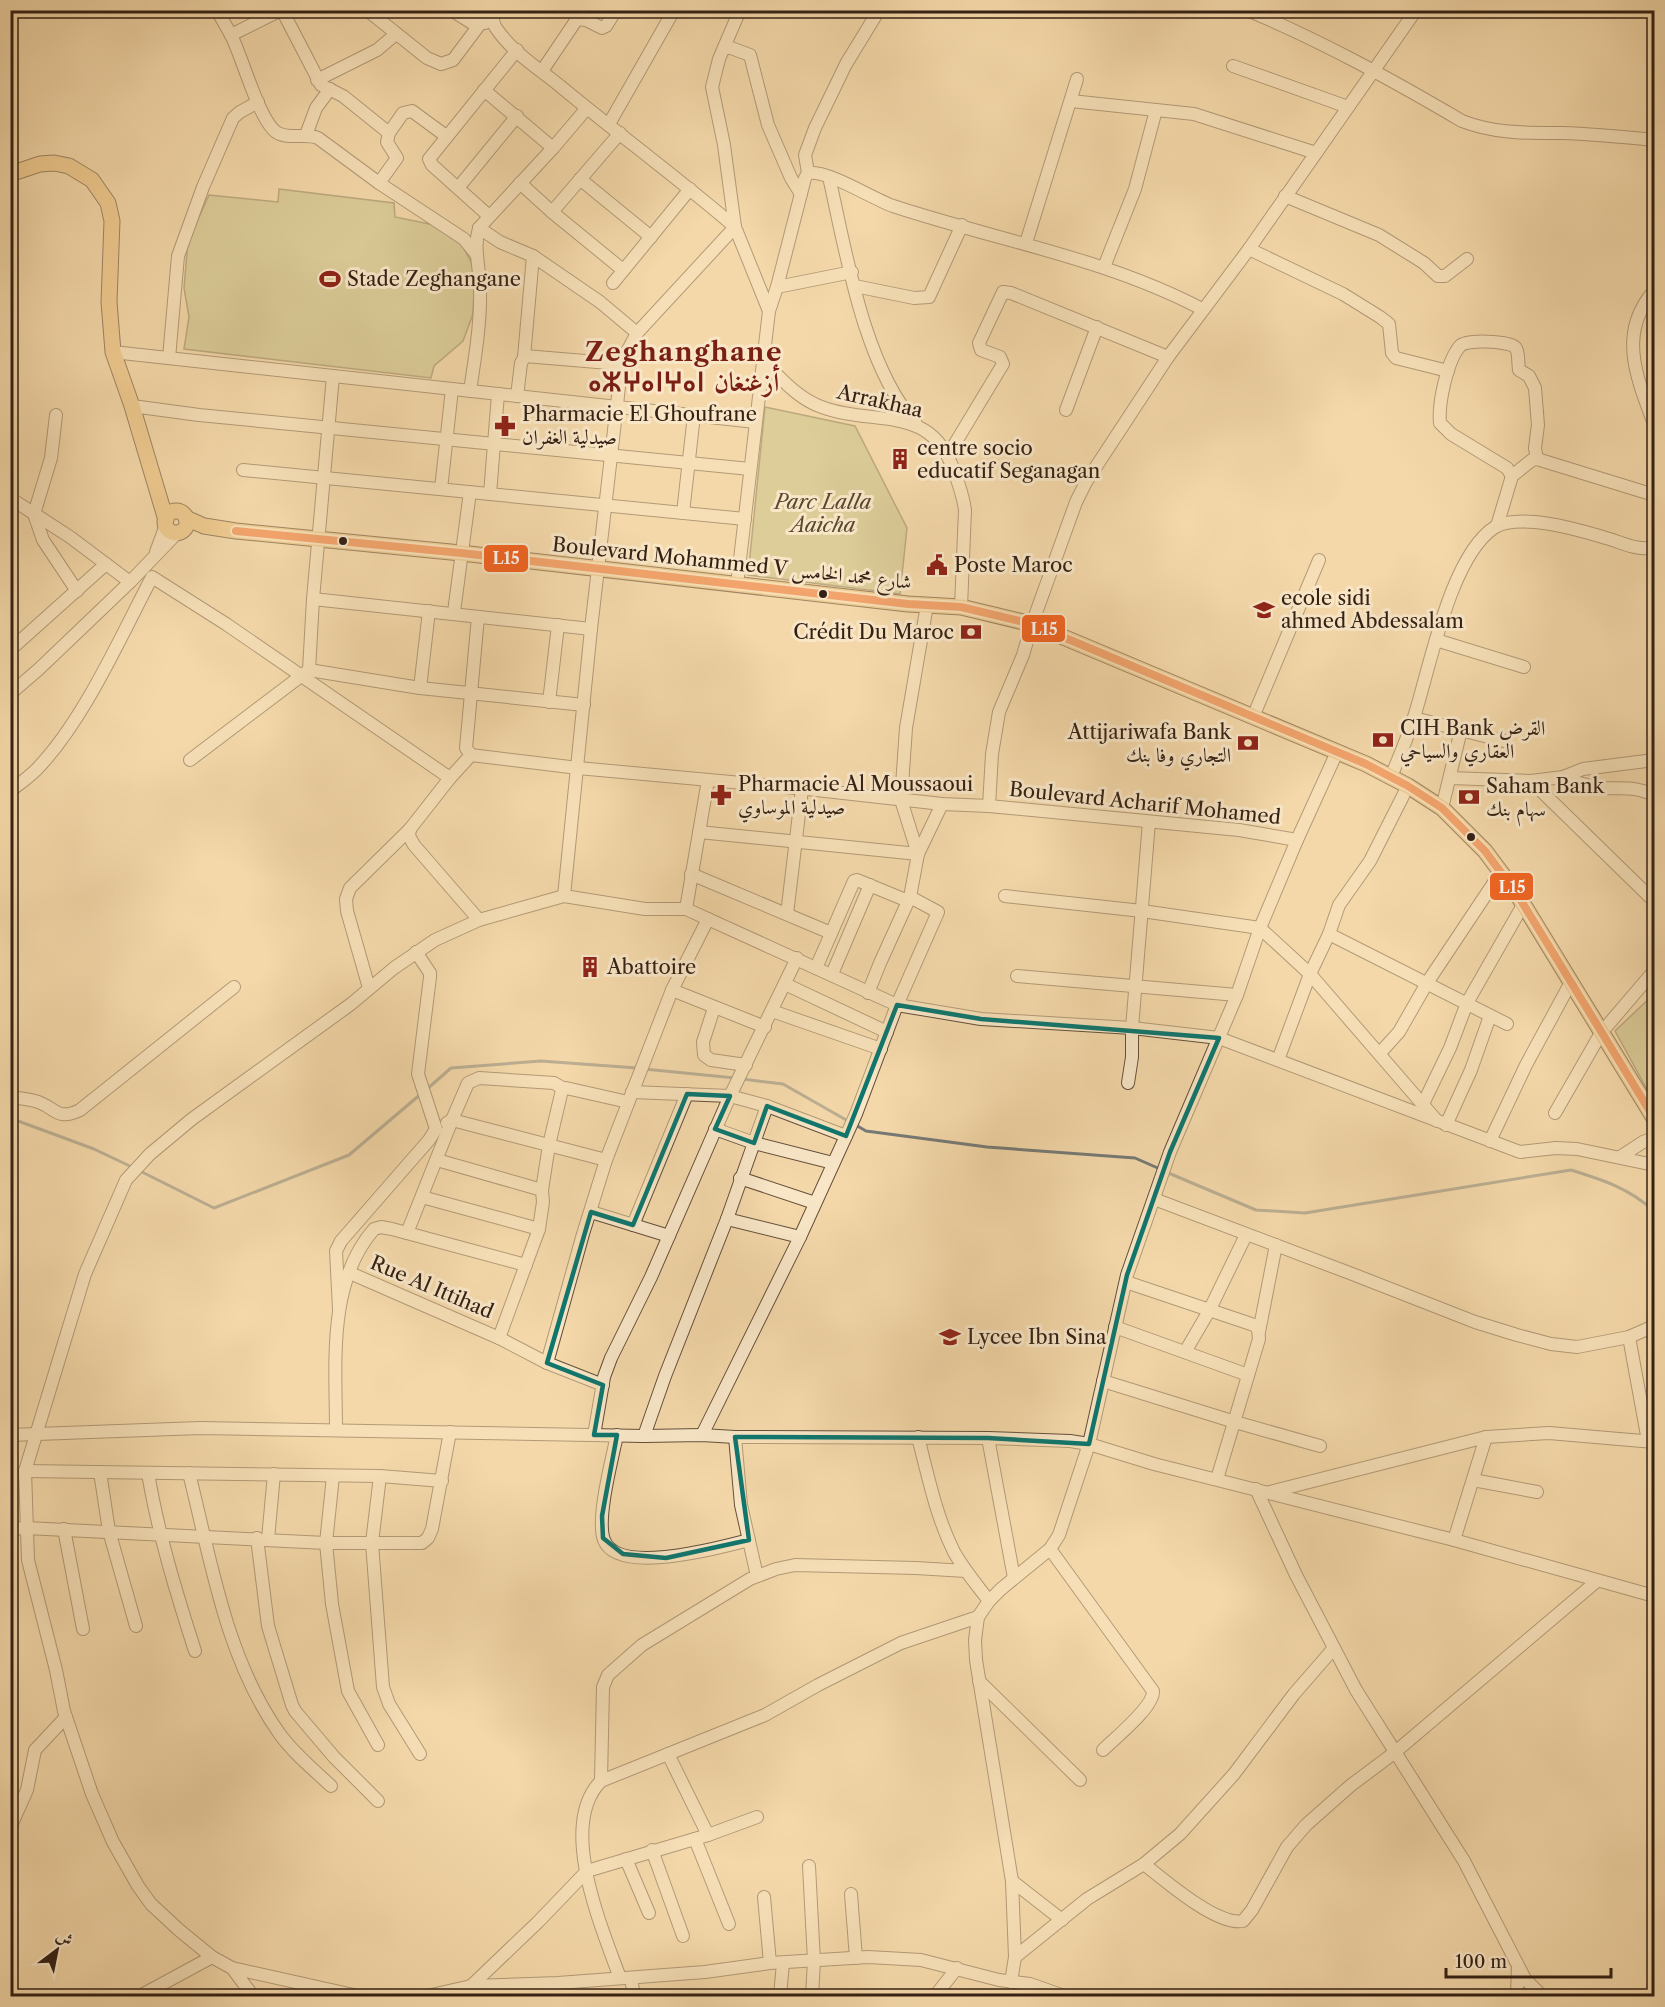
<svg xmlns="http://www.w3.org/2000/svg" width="1665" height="2007" font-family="'Libre Caslon Text',Amiri,'Noto Sans Tifinagh',serif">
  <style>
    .green { fill: #bfbe85; stroke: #7a704d; stroke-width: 1.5 }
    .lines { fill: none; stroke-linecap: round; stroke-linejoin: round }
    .stream { stroke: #767a75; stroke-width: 3 }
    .minor-casing { stroke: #644f3a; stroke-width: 14 }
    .major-casing { stroke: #342115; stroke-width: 17 }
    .minor { stroke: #f8e6c7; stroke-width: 12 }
    .major { stroke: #eabc74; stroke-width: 15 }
    .bus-1-casing { stroke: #f8e6c7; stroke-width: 12 }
    .bus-1 { stroke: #f26522; stroke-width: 8 }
    .marked { fill: none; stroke: #0f766e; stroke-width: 4.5; stroke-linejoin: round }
    .bus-dot { fill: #342115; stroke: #f8e6c7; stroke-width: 2 }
    .labels { text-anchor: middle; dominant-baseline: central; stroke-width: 6; stroke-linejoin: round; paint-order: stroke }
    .poi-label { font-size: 20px; fill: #342115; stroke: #f8e6c7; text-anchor: start }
    .street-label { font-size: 20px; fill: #342115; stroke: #f8e6c7 }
    .park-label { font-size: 20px; font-style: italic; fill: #574831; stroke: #f8e6c7 }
    .district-label { font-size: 26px; font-weight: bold; letter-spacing: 1.5px; fill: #7a1f14; stroke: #f8e6c7 }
    .line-badge { stroke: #f8e6c7; stroke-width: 2 }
    .badge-label { font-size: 16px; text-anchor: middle; font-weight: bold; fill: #fff }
  </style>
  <rect width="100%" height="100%" fill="#f4d8a9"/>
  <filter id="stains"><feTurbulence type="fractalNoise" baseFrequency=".00333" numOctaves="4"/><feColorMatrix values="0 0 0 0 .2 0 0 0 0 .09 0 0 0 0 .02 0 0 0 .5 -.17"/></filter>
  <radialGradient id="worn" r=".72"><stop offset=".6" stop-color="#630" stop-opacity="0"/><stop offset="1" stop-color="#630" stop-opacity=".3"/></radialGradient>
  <!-- green -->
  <g class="green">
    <path d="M279,189L394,203L395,217L434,225L462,245L475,269L473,314L463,341L434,366L431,378L184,349L189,317L184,288L188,241L209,195L278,202Z"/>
    <path d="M765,407L855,426L907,528L900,594L748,575Z"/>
    <path d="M1654,994V1102L1615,1031Z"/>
  </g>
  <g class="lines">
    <!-- stream -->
    <g class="stream">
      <path d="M644,1069L735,1078"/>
      <path d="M742,1079L783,1084L848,1121"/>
      <path d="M427,1089L451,1068L541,1061L637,1068"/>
      <path d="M10,1118L94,1149L134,1168"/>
      <path d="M854,1124L866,1131L987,1147L1135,1158L1160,1169"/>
      <path d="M140,1171L214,1208L349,1155L422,1093"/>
      <path d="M1166,1172L1256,1210L1305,1213L1571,1170C1603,1180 1629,1188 1654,1211"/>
    </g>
    <defs>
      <g id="minor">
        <path d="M217,10L231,35"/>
        <path d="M281,10L231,35C242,56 259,120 276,132C288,140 305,133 318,138L379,183L397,158L387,142L389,133L403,113L412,111L446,136"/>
        <path d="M282,10L321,85L343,96L389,133"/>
        <path d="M367,10L427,58L441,64L453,60L480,24"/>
        <path d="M451,10L472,23H485"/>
        <path d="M495,10C493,17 492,22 496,28C511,51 539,69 560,86C618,134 678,178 735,227"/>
        <path d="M740,10L719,59L712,87L724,145L735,227L769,311"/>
        <path d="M1247,10C1322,41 1392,80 1462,121C1495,134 1528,133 1562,133C1593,134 1624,137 1654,140"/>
        <path d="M724,48H731L750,55L768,125L791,178L801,194"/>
        <path d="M1233,66L1348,107"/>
        <path d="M542,71L577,19L586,20L602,28L606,26L616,10"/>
        <path d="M317,80L377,50L396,34"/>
        <path d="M484,90L553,148"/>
        <path d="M1071,101L1194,114L1316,153"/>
        <path d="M609,124L674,10"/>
        <path d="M306,135L316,108L330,89"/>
        <path d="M808,173C828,170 871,198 893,206C996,240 1105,258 1202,309"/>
        <path d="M829,177C846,252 864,367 916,424"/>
        <path d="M580,179L651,237"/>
        <path d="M379,183L464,239L476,254"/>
        <path d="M520,183L552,212L623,270"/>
        <path d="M458,188L517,116"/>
        <path d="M1285,196L1379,235L1424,263L1438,276H1445L1467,259"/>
        <path d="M552,212L620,133"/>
        <path d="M489,216L432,165L429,159L517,50"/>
        <path d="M479,228L500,242L533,256L600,302L637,333"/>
        <path d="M1026,243L1077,79"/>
        <path d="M1249,249L1343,294L1380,317L1389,324L1392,353L1396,358L1448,371"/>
        <path d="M1104,267L1135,189L1156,110"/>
        <path d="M613,283L690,189"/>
        <path d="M855,286L914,298L929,297L962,225"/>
        <path d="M777,287L852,272"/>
        <path d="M1654,291C1617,333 1637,378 1654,424"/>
        <path d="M113,352L755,422"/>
        <path d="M524,357L533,256"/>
        <path d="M169,358L178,256L203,187L233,118L240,112L258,102"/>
        <path d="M762,360C780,377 796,397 819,406C872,427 928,403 952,466C958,481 963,495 965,510L961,607"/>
        <path d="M470,391C475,357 481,323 480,288C480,268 473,248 479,228L553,148L587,108"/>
        <path d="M517,396L521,363L525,356L621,364"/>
        <path d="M132,406L199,415L750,469"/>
        <path d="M1066,410L1097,327"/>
        <path d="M56,415L51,458L34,514L43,540L77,591"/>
        <path d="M948,455L1003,364L1000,357L981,350L979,343L1003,292L1011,293L1168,357"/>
        <path d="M243,470L745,519"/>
        <path d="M1512,476L1507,468L1451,434L1440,423C1438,404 1447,361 1460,346C1466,339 1508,341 1515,347C1519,351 1518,364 1519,370L1529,376L1535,388L1538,425L1535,448L1537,459"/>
        <path d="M441,489L452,389"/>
        <path d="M490,494L498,394"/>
        <path d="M10,498L70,537L130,582"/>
        <path d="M683,513L694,415"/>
        <path d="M1497,526L1512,476L1532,460L1537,459L1654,495"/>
        <path d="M156,552L166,525"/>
        <path d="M737,585L769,311L777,287L805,178L808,173L805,155L815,128L846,64L879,10"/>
        <path d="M313,599L591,629"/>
        <path d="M454,612L470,492"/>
        <path d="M478,617L466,748L471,755L578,768L807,789L942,804L989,806L1239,830L1297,840"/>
        <path d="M1436,640L1524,667"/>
        <path d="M10,650L106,564"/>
        <path d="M309,670L313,599L333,376"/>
        <path d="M420,688L429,611"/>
        <path d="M10,694L39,669L130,582L177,533"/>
        <path d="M549,702L558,625"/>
        <path d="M1253,717L1319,560"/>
        <path d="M1414,718L1504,741"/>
        <path d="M190,760L309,670L420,688L584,705"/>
        <path d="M1391,777C1399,757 1408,737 1414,717C1430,668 1450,556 1495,527C1505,521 1523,521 1535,522C1558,524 1583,531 1606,538C1621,542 1639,552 1654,547"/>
        <path d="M1563,777C1576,782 1589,787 1604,788C1626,789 1633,786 1654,795"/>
        <path d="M450,778L471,755"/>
        <path d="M1450,778L1531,781L1563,777L1583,769L1654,760"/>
        <path d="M1531,781L1654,901"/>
        <path d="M10,791C19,784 28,778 36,770C83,722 120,638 152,577L226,624L450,778L410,829L409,836L414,845L479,920"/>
        <path d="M989,806L992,754L999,712L1023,655L1032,624L1076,502L1086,482L1168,357L1249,249L1416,10"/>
        <path d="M1442,808L1461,730"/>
        <path d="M699,832L918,854"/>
        <path d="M918,854L901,800L906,728L927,605"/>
        <path d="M691,874L831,933"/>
        <path d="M564,896L591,629L622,361L637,333L735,227"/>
        <path d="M1005,896L1142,911L1260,928L1310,974L1437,1121"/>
        <path d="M686,909L708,780"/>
        <path d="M787,914L802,789"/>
        <path d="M708,919L672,990L765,1027"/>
        <path d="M1329,934L1507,1024"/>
        <path d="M816,968L854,881L857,880L908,901"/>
        <path d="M832,974L870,885"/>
        <path d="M1017,976L1237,995"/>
        <path d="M785,984L887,1032"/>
        <path d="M369,988L347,911L346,899L350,888L410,829"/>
        <path d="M868,993L880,963L910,897"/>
        <path d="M714,1008L703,1042L704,1055L711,1060L746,1065"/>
        <path d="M772,1011L881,1049"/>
        <path d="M1380,1053L1399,1032L1427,983L1501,872"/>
        <path d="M1278,1060L1310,974L1329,934L1339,905L1370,861L1408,786"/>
        <path d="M1128,1083L1132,1057V1028L1149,822"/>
        <path d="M632,1092L730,1096L767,1106L846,1136"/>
        <path d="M10,1097C19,1098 27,1099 35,1101C55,1106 56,1122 80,1110L234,987"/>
        <path d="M1423,1104L1450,1048L1467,1003L1523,905"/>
        <path d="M1555,1113L1601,1033L1654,971"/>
        <path d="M447,1123L452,1120L468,1083L479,1078L554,1083L564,1089"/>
        <path d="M1446,1125L1471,1070L1490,1016"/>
        <path d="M715,1129L754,1143L833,1163"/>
        <path d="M1490,1141L1526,1065L1571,982"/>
        <path d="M1620,1157L1643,1142L1654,1138"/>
        <path d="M437,1160L542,1190"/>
        <path d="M740,1178L815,1203"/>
        <path d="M422,1197L539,1229"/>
        <path d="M1154,1199L1347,1272L1475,1322L1517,1335L1551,1344L1577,1347L1629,1337L1654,1326"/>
        <path d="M591,1212L669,1236"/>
        <path d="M727,1219L800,1237"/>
        <path d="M633,1225L687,1094"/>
        <path d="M407,1233L452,1120L606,1160"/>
        <path d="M350,1273L499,1338L547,1363L603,1385"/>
        <path d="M1126,1282L1254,1325L1258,1329L1259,1339L1217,1479"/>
        <path d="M339,1309L336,1251L341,1241L429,1140L436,1129L418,1074L430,977V973L416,952"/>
        <path d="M1115,1327L1248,1375"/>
        <path d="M1259,1332L1276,1245"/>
        <path d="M1629,1337L1648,1441"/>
        <path d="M499,1338L539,1229L543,1202L542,1190L549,1145L562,1090L566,1088L628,1102"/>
        <path d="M1185,1352L1209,1311L1246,1235"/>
        <path d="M547,1363L583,1234L606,1160L672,990"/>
        <path d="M1103,1381L1235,1422L1320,1446"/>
        <path d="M336,1430C336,1364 327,1283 374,1229L381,1227L392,1229L526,1265"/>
        <path d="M10,1435L200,1428L644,1436L702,1435L735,1437L988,1438L1070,1441L1089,1444L1154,1464L1454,1540L1654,1596"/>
        <path d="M594,1435L604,1377L611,1358L651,1277L730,1096L797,958"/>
        <path d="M617,1435C612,1460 596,1519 604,1540C618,1576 722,1547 749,1540"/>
        <path d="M702,1435L800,1237L856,1114L897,1005L938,912L910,897L918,854L942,804"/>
        <path d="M644,1436L665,1376L727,1219L767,1106"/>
        <path d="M735,1437L741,1505L757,1576"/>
        <path d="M918,1437C928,1476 936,1516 954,1552C964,1570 977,1585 989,1601"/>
        <path d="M988,1438L1014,1578"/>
        <path d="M25,1471L380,1476L442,1481"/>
        <path d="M100,1472L109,1531L136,1626"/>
        <path d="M148,1473C158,1533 176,1592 195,1651"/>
        <path d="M189,1473C211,1561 226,1658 279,1733C293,1753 313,1769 331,1786"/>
        <path d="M333,1476L326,1543L332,1604L348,1691L378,1745"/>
        <path d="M380,1476L372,1543L383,1687L389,1704L420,1754"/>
        <path d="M1473,1480L1537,1492"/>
        <path d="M1256,1489L1296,1575L1356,1690L1464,1861L1525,1979L1542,1996"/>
        <path d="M1270,1492L1486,1437L1549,1433L1654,1442"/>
        <path d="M10,1529L26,1528L326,1543H422L428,1538L432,1529L450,1432"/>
        <path d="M64,1529L83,1629"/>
        <path d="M257,1538L268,1626L292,1705L295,1711L334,1757L378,1801"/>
        <path d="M268,1539L274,1474"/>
        <path d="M1454,1540L1486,1437"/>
        <path d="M1050,1549L1153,1691C1154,1707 1115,1738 1103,1750"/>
        <path d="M979,1681L1080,1780"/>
        <path d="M668,1754L708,1835"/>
        <path d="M601,1781L603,1687L608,1675L642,1645L750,1579L776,1569L795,1565L916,1568L966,1571"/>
        <path d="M10,1828L27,1790L35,1750L66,1717"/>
        <path d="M695,1839L729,1924"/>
        <path d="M652,1850L683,1936"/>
        <path d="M626,1859L649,1913"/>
        <path d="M1144,1864C1164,1880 1217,1926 1243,1921L1252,1910L1287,1847L1306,1825L1350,1786L1394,1753L1597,1581"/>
        <path d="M809,1866L814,1961L812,1996"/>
        <path d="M1012,1881L1062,1920"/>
        <path d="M851,1894L856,1958"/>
        <path d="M764,1897L770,1963"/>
        <path d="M1015,1957L1087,1899L1144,1864L1180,1834L1234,1774L1294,1694L1334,1648"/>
        <path d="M232,1968L253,1996"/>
        <path d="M620,1978C602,1928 557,1825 601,1781L765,1715L818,1685L901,1643L978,1617"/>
        <path d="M631,1978L634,1996"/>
        <path d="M1011,1982L1015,1957L1012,1881L976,1660L975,1640L978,1617L989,1601L1001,1589L1050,1549L1059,1535L1089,1444L1127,1275L1170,1152L1237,995L1260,928L1297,840L1337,752"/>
        <path d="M471,1986L538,1922L587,1871L708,1835L757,1817"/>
        <path d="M140,1996L212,1957"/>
        <path d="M358,1996L232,1968L212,1957L179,1930L151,1904L138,1886L113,1842L92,1794L64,1711L56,1670L28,1560L25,1471L85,1274L126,1180L150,1154L192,1119L351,1004L394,968L435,940L479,920L564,896L645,909H686L897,1005L981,1019L1132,1028L1219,1038L1520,1152L1556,1148L1577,1149L1654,1165"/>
        <path d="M427,1996L471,1986L558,1983L705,1972L770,1963L868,1957L921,1960L999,1980L1030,1984L1064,1996"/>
        <path d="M780,1996L783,1963"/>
        <path d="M935,1996L957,1968"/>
        <path d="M1517,1996L1518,1966"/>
      </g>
      <g id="major">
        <path d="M10,174L40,164L54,163L69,166L92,180L108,203L112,221L109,302L113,352L132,406L166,520"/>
        <circle cx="176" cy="522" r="11"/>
        <path d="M186,518L204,526L236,531L461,553L908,604L961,607L1032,624L1366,764L1408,786L1442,808L1485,851L1517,894L1654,1118"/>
      </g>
    </defs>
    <!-- minor casing -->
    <use href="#minor" class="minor-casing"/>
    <!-- major casing -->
    <use href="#major" class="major-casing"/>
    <!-- minor -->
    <use href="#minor" class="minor"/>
    <!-- major -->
    <use href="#major" class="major"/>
    <defs>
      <path id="bus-1" d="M236,531L461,553L908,604L961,607L1032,624L1366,764L1408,786L1442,808L1485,851L1517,894L1654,1118"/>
    </defs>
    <!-- bus-1 casing -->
    <use href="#bus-1" class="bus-1-casing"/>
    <!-- bus-1 -->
    <use href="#bus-1" class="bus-1"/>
  </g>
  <!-- marked area -->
  <path d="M0 0H1665V2007H0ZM897,1005L981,1019L1219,1038L1170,1152L1127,1275L1089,1444L988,1438L735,1437L749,1540L666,1558L623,1554L603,1538L602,1516L617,1435H594L603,1385L547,1363L591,1212L633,1225L687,1094L730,1096L715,1129L754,1143L767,1106L846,1136Z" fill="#f4d8a9" fill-opacity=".55" fill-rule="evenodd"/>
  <path class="marked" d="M897,1005L981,1019L1219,1038L1170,1152L1127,1275L1089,1444L988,1438L735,1437L749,1540L666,1558L623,1554L603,1538L602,1516L617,1435H594L603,1385L547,1363L591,1212L633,1225L687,1094L730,1096L715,1129L754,1143L767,1106L846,1136Z"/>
  <!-- icons -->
  <defs>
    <symbol id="stadium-bare" viewBox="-9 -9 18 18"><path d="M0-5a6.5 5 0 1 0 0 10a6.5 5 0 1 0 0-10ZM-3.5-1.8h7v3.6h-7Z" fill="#8f2418" stroke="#f8e6c7" stroke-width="2.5" paint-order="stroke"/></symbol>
    <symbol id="pharmacy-bare" viewBox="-9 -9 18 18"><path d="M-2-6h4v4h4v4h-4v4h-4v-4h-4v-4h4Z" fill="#8f2418" stroke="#f8e6c7" stroke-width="2.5" paint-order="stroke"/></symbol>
    <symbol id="building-bare" viewBox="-9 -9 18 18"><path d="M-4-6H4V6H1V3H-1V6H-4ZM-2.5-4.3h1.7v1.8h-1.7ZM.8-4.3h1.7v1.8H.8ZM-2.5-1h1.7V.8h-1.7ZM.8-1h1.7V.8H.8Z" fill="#8f2418" stroke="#f8e6c7" stroke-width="2.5" paint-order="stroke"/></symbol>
    <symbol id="civic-bare" viewBox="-9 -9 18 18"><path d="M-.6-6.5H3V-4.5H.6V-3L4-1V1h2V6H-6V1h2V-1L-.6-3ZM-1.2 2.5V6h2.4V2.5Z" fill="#8f2418" stroke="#f8e6c7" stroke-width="2.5" paint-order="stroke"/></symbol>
    <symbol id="school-bare" viewBox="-9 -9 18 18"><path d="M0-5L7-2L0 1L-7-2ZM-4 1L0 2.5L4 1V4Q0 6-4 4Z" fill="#8f2418" stroke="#f8e6c7" stroke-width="2.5" paint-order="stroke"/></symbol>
    <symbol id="bank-bare" viewBox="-9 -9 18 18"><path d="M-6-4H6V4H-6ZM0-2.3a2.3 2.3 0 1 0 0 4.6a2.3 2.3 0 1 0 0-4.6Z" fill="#8f2418" stroke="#f8e6c7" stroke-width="2.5" paint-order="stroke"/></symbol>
    <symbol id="university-bare" viewBox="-9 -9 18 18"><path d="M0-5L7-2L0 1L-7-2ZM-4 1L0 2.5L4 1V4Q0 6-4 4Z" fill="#8f2418" stroke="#f8e6c7" stroke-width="2.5" paint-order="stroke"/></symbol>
  </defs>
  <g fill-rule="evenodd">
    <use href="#stadium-bare" x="315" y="264" width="30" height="30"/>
    <use href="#pharmacy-bare" x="490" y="411" width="30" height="30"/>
    <use href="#building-bare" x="885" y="444" width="30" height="30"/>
    <use href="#civic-bare" x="922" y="550" width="30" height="30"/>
    <use href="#school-bare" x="1249" y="595" width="30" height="30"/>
    <use href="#bank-bare" x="956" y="617" width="30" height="30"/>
    <use href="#bank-bare" x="1368" y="725" width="30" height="30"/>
    <use href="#bank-bare" x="1233" y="728" width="30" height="30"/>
    <use href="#pharmacy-bare" x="706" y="780" width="30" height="30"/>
    <use href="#bank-bare" x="1454" y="782" width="30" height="30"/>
    <use href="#building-bare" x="575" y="952" width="30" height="30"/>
    <use href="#university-bare" x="935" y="1322" width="30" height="30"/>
  </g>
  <!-- markers -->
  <g class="bus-dot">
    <circle cx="343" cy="541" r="5"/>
    <circle cx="823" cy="594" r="5"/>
    <circle cx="1471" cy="837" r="5"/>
  </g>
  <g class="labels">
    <!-- poi labels -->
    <g class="poi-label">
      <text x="347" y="279">Stade Zeghangane</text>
      <text x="522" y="414">Pharmacie El Ghoufrane<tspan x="522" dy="23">صيدلية الغفران</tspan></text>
      <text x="917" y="448">centre socio<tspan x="917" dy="23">educatif Seganagan</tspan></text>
      <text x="954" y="565">Poste Maroc</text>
      <text x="1281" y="598">ecole sidi<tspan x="1281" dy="23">ahmed Abdessalam</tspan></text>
      <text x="954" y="632" text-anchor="end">Crédit Du Maroc</text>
      <text x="1400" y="728">CIH Bank القرض<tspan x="1400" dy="23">العقاري والسياحي</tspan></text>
      <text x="1231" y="732" text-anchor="end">Attijariwafa Bank<tspan x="1231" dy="23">التجاري وفا بنك</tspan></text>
      <text x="738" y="784">Pharmacie Al Moussaoui<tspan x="738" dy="23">صيدلية الموساوي</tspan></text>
      <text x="1486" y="786">Saham Bank<tspan x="1486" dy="23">سهام بنك</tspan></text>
      <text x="607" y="967">Abattoire</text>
      <text x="967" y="1337">Lycee Ibn Sina</text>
    </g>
    <!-- street labels -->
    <g class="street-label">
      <text transform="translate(880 401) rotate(13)">Arrakhaa</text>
      <text transform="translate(732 563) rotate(6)">Boulevard Mohammed V شارع محمد الخامس</text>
      <text transform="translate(1145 803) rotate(6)">Boulevard Acharif Mohamed</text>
      <text transform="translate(432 1287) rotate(23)">Rue Al Ittihad</text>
    </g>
    <!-- park labels -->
    <g class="park-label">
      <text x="823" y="502">Parc Lalla<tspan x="823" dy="23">Aaicha</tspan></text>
    </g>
    <!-- district labels -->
    <g class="district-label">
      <text x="684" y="352">Zeghanghane<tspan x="684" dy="30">ⴰⵣⵖⴰⵏⵖⴰⵏ أزغنغان</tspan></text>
    </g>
  </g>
  <g class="line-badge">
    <rect x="483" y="544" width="46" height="29" rx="6" fill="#f26522"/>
    <rect x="1021" y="614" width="45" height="29" rx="6" fill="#f26522"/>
    <rect x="1489" y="872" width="45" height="29" rx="6" fill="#f26522"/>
  </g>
  <g class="badge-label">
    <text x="506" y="564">L15</text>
    <text x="1044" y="635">L15</text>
    <text x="1512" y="893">L15</text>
  </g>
  <!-- margin -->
  <rect width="1665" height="2007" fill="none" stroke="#f4d8a9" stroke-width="36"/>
  <rect x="12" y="12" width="1641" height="1983" fill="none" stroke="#342115" stroke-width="3"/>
  <rect x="18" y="18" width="1629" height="1971" fill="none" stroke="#342115" stroke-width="1.5"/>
  <!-- north arrow -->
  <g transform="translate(57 1950) rotate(32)" stroke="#f8e6c7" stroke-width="4.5" paint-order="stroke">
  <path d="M0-4.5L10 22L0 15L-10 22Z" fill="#342115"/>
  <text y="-9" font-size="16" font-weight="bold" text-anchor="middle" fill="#342115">ش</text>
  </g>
  <!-- scale -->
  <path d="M1446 1968v9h165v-9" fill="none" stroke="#342115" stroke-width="3"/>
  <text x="1455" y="1968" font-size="18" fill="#342115" stroke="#f8e6c7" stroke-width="4.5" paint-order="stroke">100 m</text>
  <rect width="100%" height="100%" filter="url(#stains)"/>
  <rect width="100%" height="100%" fill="url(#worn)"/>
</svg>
